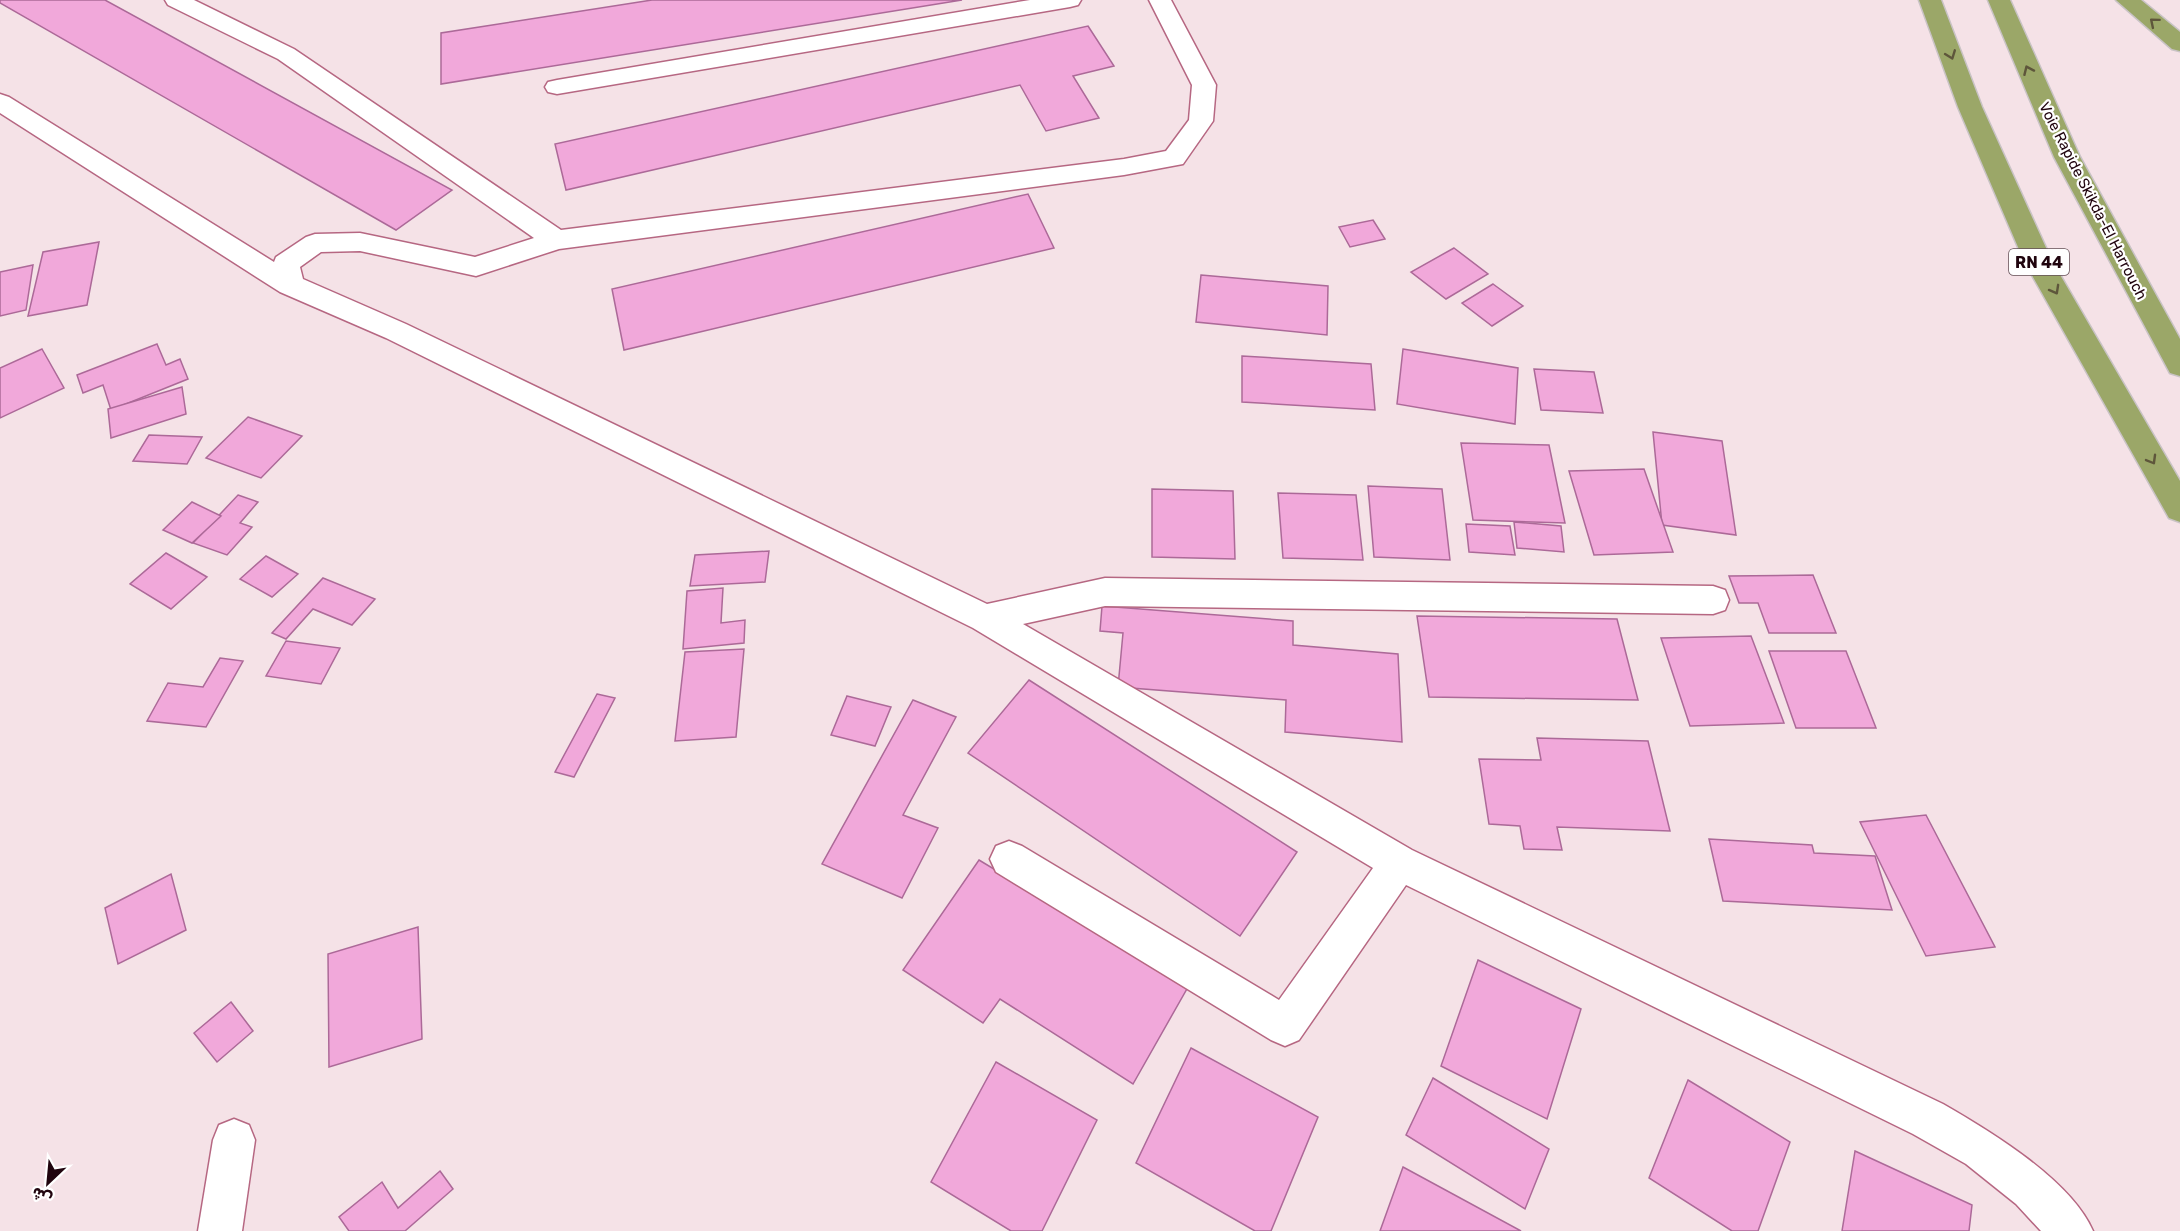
<svg xmlns="http://www.w3.org/2000/svg" width="2180" height="1231" font-family="Rubik,Vazirmatn,sans-serif">
  <style>
    .building { fill: #f1a8da; stroke: #ac6998; stroke-width: 1.5 }
    .lines { fill: none; stroke-linecap: round; stroke-linejoin: round }
    .minor-casing { stroke: #b66782; stroke-width: 3 }
    .trunk-casing { stroke: #c9c3c5; stroke-width: 3 }
    .minor { fill: #fff; fill-rule: evenodd }
    .trunk { fill: #9ba768; fill-rule: evenodd }
    .oneway { stroke: #5e563b }
    .labels { text-anchor: middle; dominant-baseline: central; stroke-width: 4.5; stroke-linejoin: round; paint-order: stroke }
    .far-street-label { font-size: 15px; fill: #20040e; stroke: #fff }
    .shield { fill: #fff; stroke: #634f56; stroke-width: 1.5 }
    .shield-label { font-size: 16px; font-weight: bold; fill: #20040e }
  </style>
  <rect width="100%" height="100%" fill="#f5e2e7"/>
  <!-- building -->
  <g class="building">
    <path d="M0,0H105L452,190L396,230L0,3Z"/>
    <path d="M652,0H962L441,84V33Z"/>
    <path d="M1088,26L1114,66L1073,76L1099,118L1046,131L1020,85L566,190L555,144Z"/>
    <path d="M1028,194L1054,248L624,350L612,289Z"/>
    <path d="M1373,220L1385,239L1350,247L1339,227Z"/>
    <path d="M99,242L87,305L28,316L43,252Z"/>
    <path d="M1454,248L1488,274L1446,299L1411,272Z"/>
    <path d="M33,265L26,310L0,316V272Z"/>
    <path d="M1201,275L1328,286L1327,335L1196,322Z"/>
    <path d="M1493,284L1523,306L1492,326L1462,303Z"/>
    <path d="M157,344L166,365L180,359L188,379L111,410L103,385L83,393L77,375Z"/>
    <path d="M42,349L64,388L0,418V368Z"/>
    <path d="M1403,349L1518,368L1515,424L1397,404Z"/>
    <path d="M1242,356L1371,364L1375,410L1242,402Z"/>
    <path d="M1534,369L1594,372L1603,413L1541,410Z"/>
    <path d="M182,387L186,414L111,438L108,409Z"/>
    <path d="M248,417L302,436L261,478L206,458Z"/>
    <path d="M1653,432L1722,441L1736,535L1662,525Z"/>
    <path d="M149,435L202,437L187,464L133,461Z"/>
    <path d="M1461,443L1549,445L1565,523L1473,520Z"/>
    <path d="M1644,469L1673,552L1594,555L1569,471Z"/>
    <path d="M1368,486L1442,489L1450,560L1374,557Z"/>
    <path d="M1152,489L1233,491L1235,559L1152,557Z"/>
    <path d="M1278,493L1356,495L1363,560L1283,558Z"/>
    <path d="M238,495L258,502L240,523L252,527L227,555L193,543Z"/>
    <path d="M192,502L221,516L192,543L163,530Z"/>
    <path d="M1514,522L1561,526L1564,552L1517,548Z"/>
    <path d="M1466,524L1510,526L1515,555L1469,552Z"/>
    <path d="M769,551L765,582L690,586L695,555Z"/>
    <path d="M166,553L207,577L171,609L130,584Z"/>
    <path d="M266,556L298,574L272,597L240,579Z"/>
    <path d="M1813,575L1836,633H1769L1758,603H1739L1729,576Z"/>
    <path d="M323,578L375,599L352,625L313,609L286,639L272,633Z"/>
    <path d="M723,588L721,623L745,620L744,643L683,649L687,591Z"/>
    <path d="M1102,606L1293,621V645L1398,654L1402,742L1285,732L1286,700L1118,687L1123,633L1100,631Z"/>
    <path d="M1417,616L1617,619L1638,700L1429,697Z"/>
    <path d="M1751,636L1784,723L1690,726L1661,638Z"/>
    <path d="M286,641L340,648L321,684L266,676Z"/>
    <path d="M744,649L736,737L675,741L685,652Z"/>
    <path d="M1769,651H1846L1876,728H1796Z"/>
    <path d="M220,658L243,661L206,727L147,721L168,683L203,687Z"/>
    <path d="M1029,680L1297,852L1240,936L968,753Z"/>
    <path d="M597,694L615,698L574,777L555,772Z"/>
    <path d="M847,696L891,707L875,746L831,735Z"/>
    <path d="M913,700L956,717L903,815L938,828L902,898L822,864Z"/>
    <path d="M1537,738L1648,741L1670,831L1557,827L1562,850L1524,849L1520,826L1489,824L1479,759L1541,760Z"/>
    <path d="M1926,815L1995,947L1926,956L1860,822Z"/>
    <path d="M1709,839L1812,845L1814,853L1875,856L1892,910L1723,901Z"/>
    <path d="M979,860L1188,987L1133,1084L1000,999L983,1023L903,970Z"/>
    <path d="M171,874L186,930L118,964L105,908Z"/>
    <path d="M418,927L422,1039L329,1067L328,954Z"/>
    <path d="M1478,960L1581,1009L1547,1119L1441,1066Z"/>
    <path d="M231,1002L253,1031L217,1062L194,1033Z"/>
    <path d="M1191,1048L1318,1117L1271,1231H1255L1136,1163Z"/>
    <path d="M996,1062L1097,1120L1042,1231H1011L931,1182Z"/>
    <path d="M1433,1078L1549,1149L1525,1209L1406,1135Z"/>
    <path d="M1688,1080L1790,1142L1758,1231H1732L1649,1178Z"/>
    <path d="M1855,1151L1972,1205L1969,1231H1842Z"/>
    <path d="M1403,1167L1521,1231H1380Z"/>
    <path d="M440,1171L453,1189L405,1231H349L339,1217L382,1182L398,1208Z"/>
  </g>
  <g class="lines">
    <defs>
      <g id="minor">
        <path d="M165,0H194L294,49L561,230L1124,159L1166,151L1189,120L1192,85L1149,0H1171L1216,85L1213,121L1183,164L1124,175L559,249L476,276L360,251L321,252L300,267L303,279L406,324L987,604L1105,578L1713,586L1725,590L1729,600L1725,610L1713,614L1105,606L1023,624L1412,850L1943,1104C1990,1131 2071,1180 2093,1231H2041L2016,1204L1966,1164L1913,1134L1406,885L1299,1040L1285,1046L1271,1040L996,872L990,859L996,846L1009,841L1022,846L1279,1000L1373,868L973,628L386,338L280,292L0,113V94L9,97L274,262L276,257L306,237L315,234L360,233L475,257L534,238L278,59L168,5Z"/>
        <path d="M1030,0H1081L1078,5L1070,7L557,94L548,92L545,87L548,82L557,80Z"/>
        <path d="M234,1119L249,1125L255,1140L242,1231H198L213,1140L219,1125Z"/>
      </g>
      <g id="trunk">
        <path d="M1919,0H1941L1982,107L2052,261L2180,481V522L2169,518L2024,261L1958,107Z"/>
        <path d="M1988,0H2010L2080,157L2180,339V376L2170,373L2054,157Z"/>
        <path d="M2116,0H2141L2180,32V51L2172,49Z"/>
      </g>
    </defs>
    <!-- minor casing -->
    <use href="#minor" class="minor-casing"/>
    <!-- trunk casing -->
    <use href="#trunk" class="trunk-casing"/>
    <!-- minor -->
    <use href="#minor" class="minor"/>
    <!-- trunk -->
    <use href="#trunk" class="trunk"/>
  </g>
  <!-- one-way arrows -->
  <defs><path id="oneway-chevron" d="M-2-3.5L2.5 0L-2 3.5" fill="none" stroke-width="1.6" stroke-linecap="round" stroke-linejoin="round" transform="scale(1.5)"/></defs>
  <g class="oneway">
    <use href="#oneway-chevron" transform="translate(2154 22) rotate(-140)"/>
    <use href="#oneway-chevron" transform="translate(1951 55) rotate(69)"/>
    <use href="#oneway-chevron" transform="translate(2028 70) rotate(-114)"/>
    <use href="#oneway-chevron" transform="translate(2055 290) rotate(61)"/>
    <use href="#oneway-chevron" transform="translate(2152 460) rotate(60)"/>
  </g>
  <g class="labels">
    <!-- far-street labels -->
    <g class="far-street-label">
      <text transform="translate(2093 201) rotate(63)">Voie Rapide Skikda-El Harrouch</text>
    </g>
    <!-- shield labels -->
    <rect class="shield" x="2009" y="249" width="60" height="26" rx="4.5"/>
    <g class="shield-label">
      <text x="2039" y="262">RN 44</text>
    </g>
  </g>
  <!-- north arrow -->
  <g transform="translate(48 1183) rotate(206)" stroke="#ffffff" stroke-width="4.5" paint-order="stroke">
  <path d="M0-4.5L10 22L0 15L-10 22Z" fill="#20040e"/>
  <text y="-9" font-size="16" font-weight="bold" text-anchor="middle" fill="#20040e">ش</text>
  </g>
</svg>
